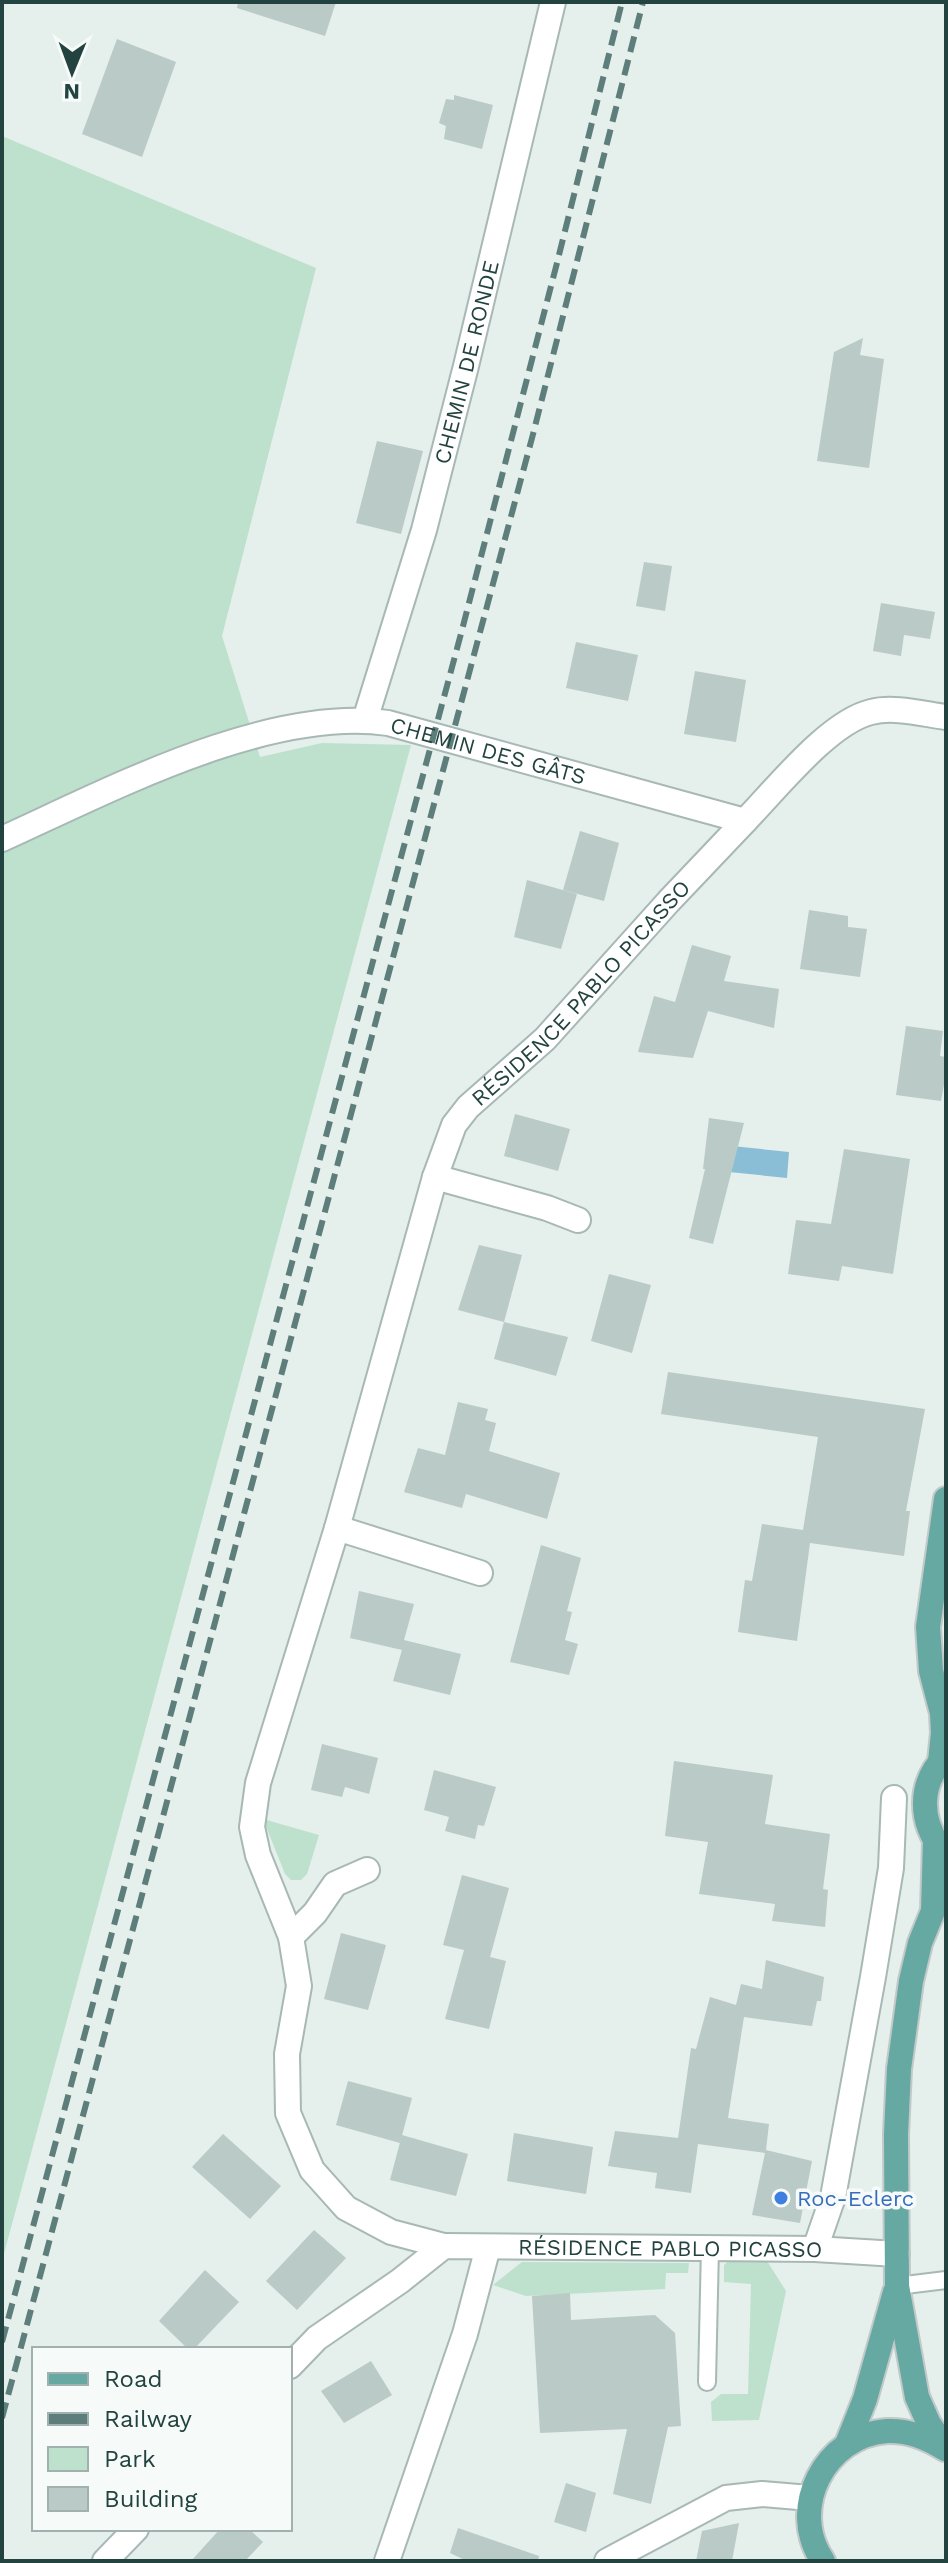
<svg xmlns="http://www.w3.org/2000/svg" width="948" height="2563" font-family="'Work Sans',sans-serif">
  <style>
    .green { fill: #bde1cd }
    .water { fill: #8abed7 }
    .building { fill: #bacac6 }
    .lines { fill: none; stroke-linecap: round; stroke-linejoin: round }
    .service-casing { stroke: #a7b8b5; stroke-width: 20 }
    .minor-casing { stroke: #a7b8b5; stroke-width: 28 }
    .primary-casing { stroke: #c1cac9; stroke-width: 28 }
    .service { stroke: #fff; stroke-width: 16 }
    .minor { stroke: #fff; stroke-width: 24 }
    .primary { stroke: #66a8a2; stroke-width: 24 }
    .rail { stroke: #5d7e7a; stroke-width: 6; stroke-dasharray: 16 8; stroke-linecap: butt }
    .shop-dot { fill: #3f7fe0; stroke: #f6fbf9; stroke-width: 3 }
    .labels { text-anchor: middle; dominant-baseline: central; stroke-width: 7; stroke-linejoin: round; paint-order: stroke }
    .street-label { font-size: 22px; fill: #22433f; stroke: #f6fbf9 }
    .shop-label { font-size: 22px; fill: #366cbe; stroke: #f6fbf9; text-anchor: start }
  </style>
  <rect width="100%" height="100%" fill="#e5efec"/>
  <!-- green -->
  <g class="green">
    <path d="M2,136L316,268L222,636L260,757L322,743L411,745L2,2261Z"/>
    <path d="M263,1819L319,1835L307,1874L301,1880H291L285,1874Z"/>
    <path d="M730,2260L767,2261L786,2291L759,2420L712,2421L711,2402L721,2394H748L751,2284L724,2282V2265Z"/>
    <path d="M522,2262L689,2263L688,2273H666L665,2289L526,2296L493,2285Z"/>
  </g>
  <!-- water -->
  <path class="water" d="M732,1146L789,1152L787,1178L729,1172Z"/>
  <!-- building -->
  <g class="building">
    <path d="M238,2H336L325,36L237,8Z"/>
    <path d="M117,39L176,62L142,157L82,134Z"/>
    <path d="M454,95L493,105L482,149L444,139L446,126L439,123L446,99L454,100Z"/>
    <path d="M863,338L860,355L884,359L869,468L817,461L834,352Z"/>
    <path d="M377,441L423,451L401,534L356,523Z"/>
    <path d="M644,562L672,566L665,611L636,606Z"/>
    <path d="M881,603L935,612L930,639L904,635L901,656L873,651Z"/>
    <path d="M576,642L638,655L628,701L566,688Z"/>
    <path d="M695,671L746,680L736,742L684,734Z"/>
    <path d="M580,831L619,843L604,901L563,890Z"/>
    <path d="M527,880L577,894L561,949L514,937Z"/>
    <path d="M809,910L848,916V927L867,929L860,977L800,969Z"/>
    <path d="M692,945L731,956L724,981L779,989L774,1028L708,1011L693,1058L638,1052L654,996L675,1002Z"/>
    <path d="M906,1026L943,1031L940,1056L946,1057V1073L941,1101L896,1095Z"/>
    <path d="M515,1114L570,1129L558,1171L504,1156Z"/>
    <path d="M709,1118L744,1123L713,1244L689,1238L705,1169H703Z"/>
    <path d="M844,1149L910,1159L893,1274L842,1266L839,1281L788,1274L796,1220L831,1224Z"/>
    <path d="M479,1245L522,1255L504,1322L458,1310Z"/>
    <path d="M609,1274L651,1285L632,1353L591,1341Z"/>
    <path d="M504,1322L568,1337L556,1376L494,1359Z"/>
    <path d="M668,1372L925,1409L906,1511H910L904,1556L810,1543L797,1641L738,1632L745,1580L752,1581L762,1524L803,1530L818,1437L661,1414Z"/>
    <path d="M458,1402L488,1409L485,1420L496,1423L489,1451L560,1473L547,1519L466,1494L462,1508L404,1492L418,1448L445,1455Z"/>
    <path d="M541,1545L581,1558L567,1611L572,1612L565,1640L578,1644L569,1675L510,1662Z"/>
    <path d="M359,1591L414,1604L404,1640L461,1654L450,1695L393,1681L402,1650L350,1638Z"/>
    <path d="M322,1744L378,1758L369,1794L345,1787L342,1797L311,1790Z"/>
    <path d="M674,1761L773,1775L765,1824L830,1834L823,1889L828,1890L825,1927L772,1921L775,1904L699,1894L708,1842L665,1836Z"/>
    <path d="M434,1770L496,1787L484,1826L478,1825L475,1839L445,1831L449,1817L424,1810Z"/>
    <path d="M462,1875L509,1888L490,1957L506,1961L489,2029L445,2019L464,1950L443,1945Z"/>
    <path d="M341,1933L386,1945L368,2010L324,1999Z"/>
    <path d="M766,1960L824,1977L821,2001H817L812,2026L744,2017L728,2118L769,2124L766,2150L812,2161L800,2223L752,2215L765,2153L698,2144L691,2193L655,2188L657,2173L608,2166L615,2131L678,2138L691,2048L696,2049L710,1997L736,2005L741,1984L762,1989Z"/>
    <path d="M348,2081L412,2098L400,2143L336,2125Z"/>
    <path d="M514,2133L593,2147L586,2194L507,2181Z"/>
    <path d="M223,2134L281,2186L250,2219L192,2167Z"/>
    <path d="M402,2135L468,2154L456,2196L390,2180Z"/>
    <path d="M314,2230L346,2258L297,2310L266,2281Z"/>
    <path d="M205,2270L239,2302L194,2349H188L159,2321Z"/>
    <path d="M570,2293L571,2320L655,2315L675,2333L681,2426L668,2427L651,2504L613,2494L627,2429L540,2433L532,2296Z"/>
    <path d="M371,2361L392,2395L344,2423L321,2391Z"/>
    <path d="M566,2483L596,2493L586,2532L554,2522Z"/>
    <path d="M739,2523L732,2561H696L702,2531Z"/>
    <path d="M458,2528L539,2556L538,2561H467L450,2553Z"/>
    <path d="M220,2529H249L263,2542L245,2561H191Z"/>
  </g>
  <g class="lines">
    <defs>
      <g id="service">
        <path d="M897,2286L946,2280"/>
        <path d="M707,2382L710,2247"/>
      </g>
      <g id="minor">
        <path id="s1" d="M365,720L424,530L466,366L553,2"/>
        <path id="s2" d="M2,839C110,790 268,706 388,723L745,821C777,788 829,722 871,712C894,706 923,714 946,717"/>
        <path d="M435,1177L547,1208L578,1220"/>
        <path d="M337,1528L480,1573"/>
        <path d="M291,1937L315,1913L335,1884L367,1870"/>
        <path id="s3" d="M444,2246L391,2232L346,2208L312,2170L288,2113L287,2054L299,1986L291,1937L258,1855L252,1827L258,1783L337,1528L435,1177L454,1125L468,1107L545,1039L669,901L745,821"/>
        <path d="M815,2249L833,2197L873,1977L891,1868L894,1798"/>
        <path id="s4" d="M290,2366L317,2338L400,2281L444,2246L815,2249L897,2254"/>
        <path d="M105,2561L136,2529"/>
        <path d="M387,2561L465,2334L488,2247"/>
        <path d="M607,2561L726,2498L762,2494L810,2498"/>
      </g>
      <g id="primary">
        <path d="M940,1762L943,1733L942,1713L931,1671L928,1627L946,1499"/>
        <path d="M935,1841L933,1911L920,1943L911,1981L899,2069L896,2134L897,2286L917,2397L929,2424L946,2449"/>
        <path d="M943,1851C919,1822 918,1783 946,1756"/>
        <path d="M847,2444L865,2399L895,2292"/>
        <path d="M823,2561C787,2509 825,2435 887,2431C908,2430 928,2438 945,2449"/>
      </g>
    </defs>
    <!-- service casing -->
    <use href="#service" class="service-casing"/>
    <!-- minor casing -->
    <use href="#minor" class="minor-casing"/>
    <!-- primary casing -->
    <use href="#primary" class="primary-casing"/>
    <!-- service -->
    <use href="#service" class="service"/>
    <!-- minor -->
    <use href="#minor" class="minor"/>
    <!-- primary -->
    <use href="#primary" class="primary"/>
    <!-- rail -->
    <g class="rail">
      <path d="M2,2342L462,630L557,263L622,2"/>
      <path d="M2,2418L532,438L643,2"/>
    </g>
  </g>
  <!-- markers -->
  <circle class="shop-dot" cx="781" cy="2198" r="8"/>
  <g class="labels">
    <!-- street labels -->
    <g class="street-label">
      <text stroke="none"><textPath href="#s1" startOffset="372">CHEMIN DE RONDE</textPath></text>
      <text stroke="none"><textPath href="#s2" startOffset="512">CHEMIN DES GÂTS</textPath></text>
      <text stroke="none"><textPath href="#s3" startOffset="1428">RÉSIDENCE PABLO PICASSO</textPath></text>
      <text stroke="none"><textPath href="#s4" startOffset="422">RÉSIDENCE PABLO PICASSO</textPath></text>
    </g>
    <!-- shop labels -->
    <g class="shop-label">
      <text x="797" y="2198">Roc-Eclerc</text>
    </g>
  </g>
  <!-- border -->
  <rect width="948" height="2563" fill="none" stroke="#22433f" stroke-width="8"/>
  <!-- legend -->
  <rect x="32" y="2347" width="260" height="184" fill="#f6fbf9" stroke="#a1b1af" stroke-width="2"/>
  <rect x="48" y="2373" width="40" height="12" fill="#66a8a2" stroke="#a1b1af" stroke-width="2"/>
  <text x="104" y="2387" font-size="24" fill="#22433f">Road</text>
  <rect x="48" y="2413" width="40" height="12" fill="#5d7e7a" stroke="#a1b1af" stroke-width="2"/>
  <text x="104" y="2427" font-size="24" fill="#22433f">Railway</text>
  <rect x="48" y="2447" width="40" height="24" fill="#bde1cd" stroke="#a1b1af" stroke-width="2"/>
  <text x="104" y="2467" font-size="24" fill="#22433f">Park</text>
  <rect x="48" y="2487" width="40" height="24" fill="#bacac6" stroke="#a1b1af" stroke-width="2"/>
  <text x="104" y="2507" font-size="24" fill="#22433f">Building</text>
  <!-- north arrow -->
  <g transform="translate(72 72) rotate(181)" stroke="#f6fbf9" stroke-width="6" paint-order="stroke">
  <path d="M0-6L14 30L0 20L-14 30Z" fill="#22433f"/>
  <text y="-12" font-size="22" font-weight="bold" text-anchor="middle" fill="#22433f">N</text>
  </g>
</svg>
